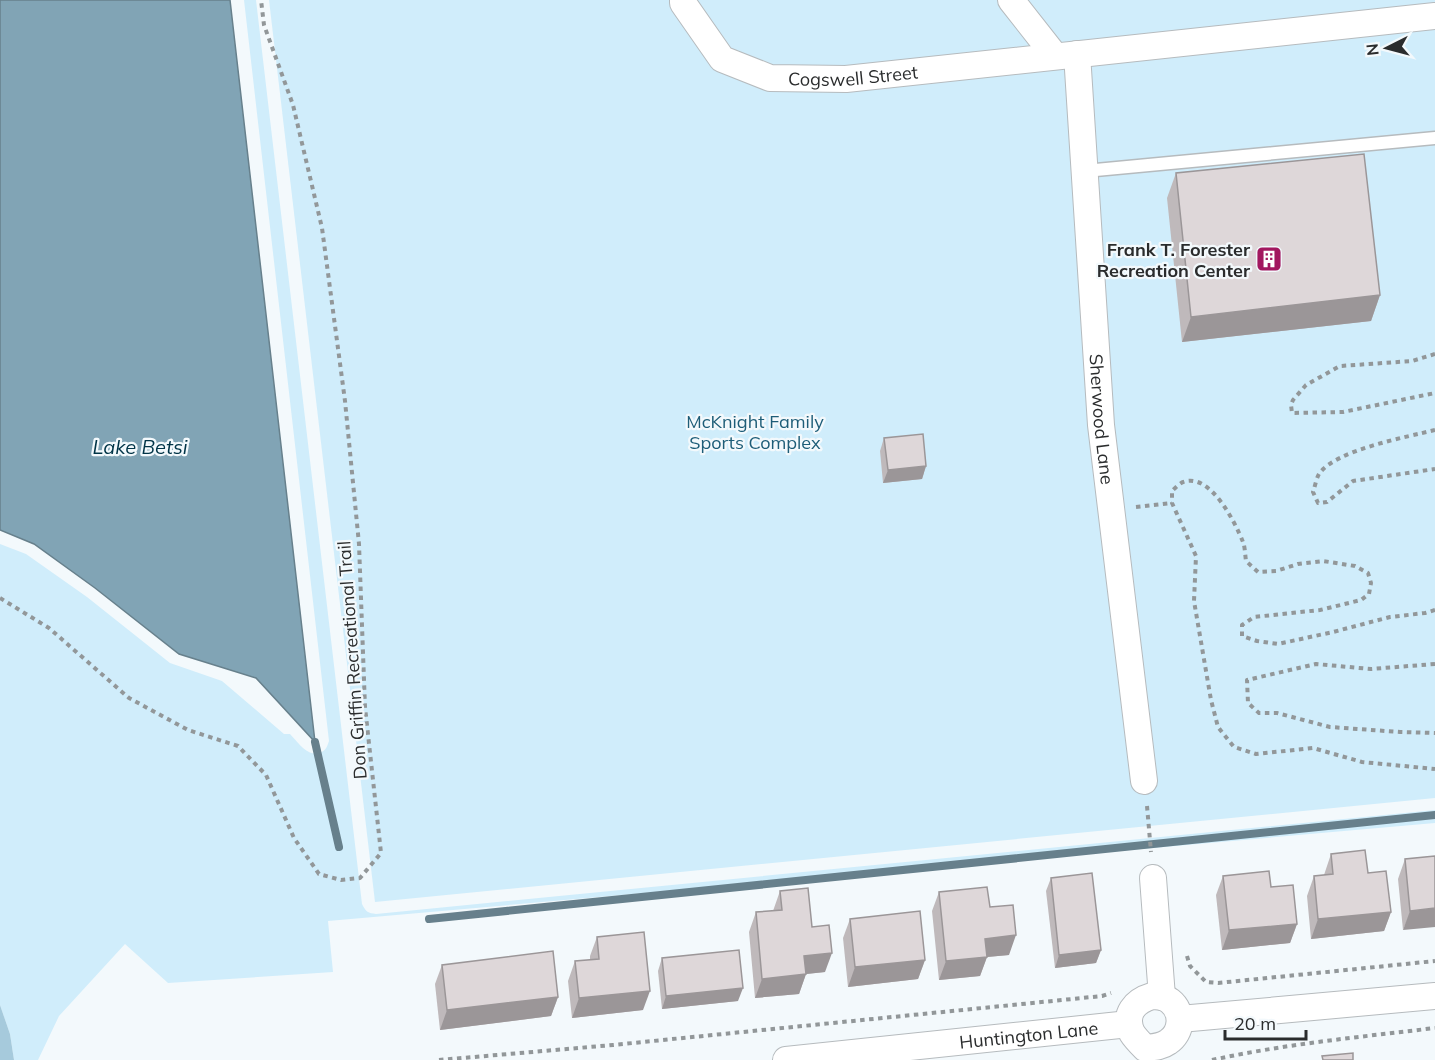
<svg xmlns="http://www.w3.org/2000/svg" width="1435" height="1060" font-family="Mulish,sans-serif">
  <style>
    .green { fill: #d0edfb }
    .forest { fill: #a6cadc }
    .water { fill: #81a4b5; stroke: #67808c; stroke-width: 1.5 }
    .lines { fill: none; stroke-linecap: round; stroke-linejoin: round }
    .stream { stroke: #67808c; stroke-width: 8 }
    .lane-casing { stroke: #b6bbbe; stroke-width: 15 }
    .street-casing { stroke: #b6bbbe; stroke-width: 28 }
    .path { stroke: #929799; stroke-width: 4; stroke-dasharray: 4.5 4.5; stroke-linecap: butt }
    .lane { stroke: #fff; stroke-width: 12 }
    .street { stroke: #fff; stroke-width: 26 }
    .wall { fill: #bfb9bb }
    .shaded-wall { fill: #9b9698 }
    .building { fill: #ded7d9; stroke: #9b9698; stroke-width: 1.5 }
    .labels { text-anchor: middle; dominant-baseline: central; stroke-width: 4.5; stroke-linejoin: round; paint-order: stroke }
    .street-label { font-size: 18px; fill: #2a2c2d; stroke: #f3f9fc }
    .poi-label { font-size: 18px; font-weight: bold; fill: #2a2c2d; stroke: #f3f9fc; text-anchor: end }
    .park-label { font-size: 18px; fill: #1d5d78; stroke: #f3f9fc }
    .water-label { font-size: 20px; font-style: italic; fill: #003447; stroke: #f3f9fc }
  </style>
  <rect width="100%" height="100%" fill="#f3f9fc"/>
  <!-- green -->
  <g class="green">
    <path d="M244,0H256L362,904C366,912 368,913 376,914L1435,810V823L328,921L333,972L168,983L125,944L59,1016L38,1060H14L10,1034L0,1005V544L26,554L87,597L170,663L222,681L284,734H290C298,742 307,757 320,753C326,750 327,747 329,741Z"/>
    <path d="M269,0H1435V798L375,902Z"/>
  </g>
  <!-- forest -->
  <path class="forest" d="M0,1005L10,1034L14,1060H0Z"/>
  <!-- water -->
  <path class="water" d="M0,0H230L315,742L256,678L179,654L95,588L34,544L0,530Z"/>
  <g class="lines">
    <!-- stream -->
    <g class="stream">
      <path d="M315,742L339,847"/>
      <path d="M429,919L1435,815"/>
    </g>
    <defs>
      <path id="lane" d="M1085,171L1435,138"/>
      <g id="street">
        <path id="s1" d="M683,0V3L722,59L770,78L846,79L1435,16"/>
        <path d="M1011,0L1055,56"/>
        <path id="s2" d="M1077,54L1101,425L1144,781"/>
        <path d="M1153,878L1162,997"/>
        <path d="M1152,996C1159,996 1165,997 1170,1001C1184,1012 1182,1033 1168,1042C1161,1047 1153,1047 1145,1048C1140,1043 1135,1038 1132,1033C1123,1014 1135,1001 1152,996Z"/>
        <path d="M1180,1019L1435,996"/>
        <path id="s3" d="M786,1060L1129,1024"/>
      </g>
    </defs>
    <!-- lane casing -->
    <use href="#lane" class="lane-casing"/>
    <!-- street casing -->
    <use href="#street" class="street-casing"/>
    <!-- path -->
    <g class="path">
      <path d="M1435,354L1412,361L1340,366L1306,385L1293,400L1291,405L1292,413L1343,412L1435,393"/>
      <path d="M1435,430C1407,437 1335,450 1319,474C1316,479 1315,487 1313,492L1318,503L1327,502L1353,481L1435,469"/>
      <path d="M1136,507L1172,503"/>
      <path d="M0,598L49,628L129,698L188,730L238,746L266,775L294,838L319,874L341,880L360,878L381,853L365,707L359,544L345,401L322,228L293,105L264,25L261,0"/>
      <path d="M1435,610L1425,613L1390,617L1333,632L1278,644L1257,641L1242,636V625L1254,617L1320,610L1361,600L1369,594L1371,583L1368,573L1355,566L1323,561L1298,564L1276,571L1258,572L1246,561C1245,554 1245,547 1243,542C1235,522 1210,472 1183,482C1180,483 1175,488 1172,491V503L1196,556L1194,601L1211,700L1218,727L1234,747L1256,754L1313,748L1362,762L1435,769"/>
      <path d="M1435,664L1371,669L1316,664L1247,680L1248,703L1259,713H1277L1330,727L1400,732L1435,733"/>
      <path d="M1147,806L1151,852"/>
      <path d="M1187,956L1190,966L1206,982L1218,983L1435,961"/>
      <path d="M439,1060L613,1045L1102,996L1111,993"/>
      <path d="M1212,1060C1285,1044 1360,1037 1435,1028"/>
    </g>
    <!-- lane -->
    <use href="#lane" class="lane"/>
    <!-- street -->
    <use href="#street" class="street"/>
  </g>
  <!-- wall -->
  <g class="wall">
    <path d="M1176,173L1380,295L1371,321L1182,342L1167,198Z"/>
    <path d="M884,438L926,466L922,479L883,483L880,451Z"/>
    <path d="M1331,854L1368,873L1391,912L1384,931L1311,939L1307,896L1314,876L1324,875Z"/>
    <path d="M1435,856L1403,930L1398,879L1405,859Z"/>
    <path d="M1223,876L1271,887L1297,924L1290,943L1222,950L1216,895Z"/>
    <path d="M1051,878L1101,950L1096,963L1055,968L1046,891Z"/>
    <path d="M780,891L812,927L825,972L806,974L799,994L755,998L749,932L756,912L773,911Z"/>
    <path d="M939,892L990,907L1009,955L987,957L980,976L939,980L932,911Z"/>
    <path d="M850,919L925,960L918,979L848,987L843,938Z"/>
    <path d="M597,937L643,1010L572,1018L568,981L575,961L590,960V956Z"/>
    <path d="M662,958L738,1001L662,1009L658,971Z"/>
    <path d="M442,965L558,997L551,1016L440,1030L435,984Z"/>
  </g>
  <!-- shaded-wall -->
  <g class="shaded-wall">
    <path d="M1380,295L1371,321L1182,342L1191,317Z"/>
    <path d="M926,466L922,479L883,483L888,470Z"/>
    <path d="M1435,908V927L1403,930L1410,911Z"/>
    <path d="M1391,912L1384,931L1311,939L1318,919Z"/>
    <path d="M1297,924L1290,943L1222,950L1229,930Z"/>
    <path d="M1016,935L1009,955L987,957L980,976L939,980L946,961L985,939Z"/>
    <path d="M1101,950L1096,963L1055,968L1059,955Z"/>
    <path d="M832,953L825,972L797,975L804,956Z"/>
    <path d="M925,960L918,979L848,987L855,967Z"/>
    <path d="M806,974L799,994L755,998L762,979Z"/>
    <path d="M743,988L738,1001L662,1009L666,996Z"/>
    <path d="M650,991L643,1010L572,1018L579,998Z"/>
    <path d="M558,997L551,1016L440,1030L447,1010Z"/>
  </g>
  <!-- building -->
  <g class="building">
    <path d="M1364,154L1380,295L1191,317L1176,173Z"/>
    <path d="M923,434L926,466L888,470L884,438Z"/>
    <path d="M1365,850L1368,873L1386,871L1391,912L1318,919L1314,876L1333,874L1331,854Z"/>
    <path d="M1435,856V908L1410,911L1405,859Z"/>
    <path d="M1269,871L1271,887L1293,885L1297,924L1229,930L1223,876Z"/>
    <path d="M1092,873L1101,950L1059,955L1051,878Z"/>
    <path d="M987,887L990,907L1013,905L1016,935L985,939L987,957L946,961L939,892Z"/>
    <path d="M808,888L812,927L829,925L832,953L804,956L806,974L762,979L756,912L782,910L780,891Z"/>
    <path d="M920,911L925,960L855,967L850,919Z"/>
    <path d="M644,932L650,991L579,998L575,961L599,959L597,937Z"/>
    <path d="M739,950L743,988L666,996L662,958Z"/>
    <path d="M553,951L558,997L447,1010L442,965Z"/>
    <path d="M1353,1053V1060H1323L1322,1056Z"/>
  </g>
  <!-- icons -->
  <defs>
    <symbol id="building-square" viewBox="-11 -11 22 22"><rect x="-9" y="-9" width="18" height="18" rx="4" fill="#a2175f" stroke="#f3f9fc"/><path d="M-4-6H4V6H1V3H-1V6H-4ZM-2.5-4.3h1.7v1.8h-1.7ZM.8-4.3h1.7v1.8H.8ZM-2.5-1h1.7V.8h-1.7ZM.8-1h1.7V.8H.8Z" fill="#fff"/></symbol>
  </defs>
  <g fill-rule="evenodd">
    <use href="#building-square" x="1254" y="244" width="30" height="30"/>
  </g>
  <g class="labels">
    <!-- street labels -->
    <g class="street-label">
      <text stroke="none"><textPath href="#s1" startOffset="206">Cogswell Street</textPath></text>
      <text stroke="none"><textPath href="#s2" startOffset="366">Sherwood Lane</textPath></text>
      <text transform="translate(352 660) rotate(-94)">Don Griffin Recreational Trail</text>
      <text stroke="none"><textPath href="#s3" startOffset="244">Huntington Lane</textPath></text>
    </g>
    <!-- poi labels -->
    <g class="poi-label">
      <text x="1250" y="249">Frank T. Forester<tspan x="1250" dy="21">Recreation Center</tspan></text>
    </g>
    <!-- park labels -->
    <g class="park-label">
      <text x="755" y="421">McKnight Family<tspan x="755" dy="21">Sports Complex</tspan></text>
    </g>
    <!-- water labels -->
    <g class="water-label">
      <text x="140" y="446">Lake Betsi</text>
    </g>
  </g>
  <!-- north arrow -->
  <g transform="translate(1387 48) rotate(264)" stroke="#f3f9fc" stroke-width="4.5" paint-order="stroke">
  <path d="M0-4.5L10 22L0 15L-10 22Z" fill="#2a2c2d"/>
  <text y="-9" font-size="16" font-weight="bold" text-anchor="middle" fill="#2a2c2d">N</text>
  </g>
  <!-- scale -->
  <path d="M1225 1030v9h81v-9" fill="none" stroke="#2a2c2d" stroke-width="3"/>
  <text x="1234" y="1030" font-size="18" fill="#2a2c2d" stroke="#f3f9fc" stroke-width="4.5" paint-order="stroke">20 m</text>
</svg>
